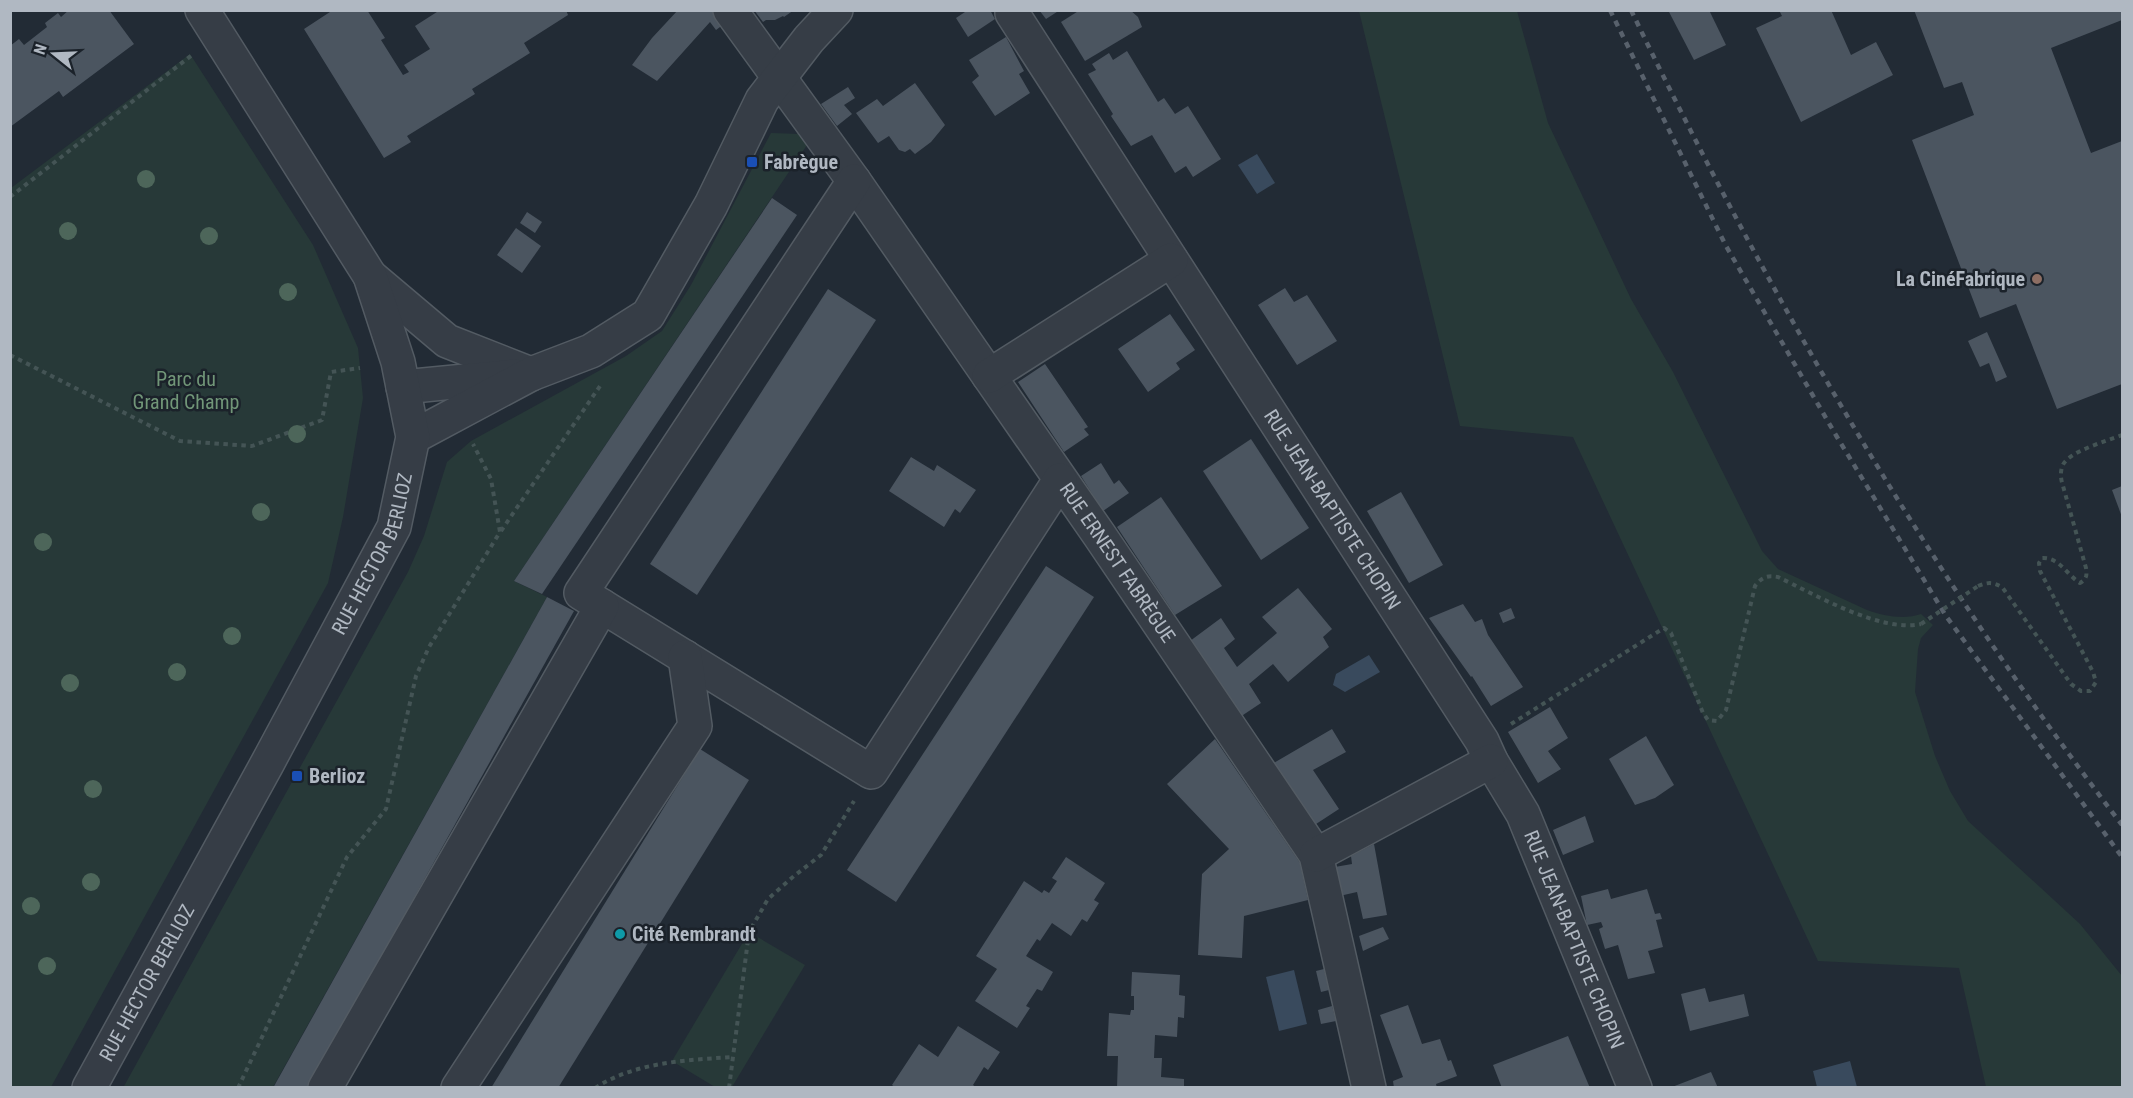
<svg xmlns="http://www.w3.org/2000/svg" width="2133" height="1098" font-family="'Roboto Condensed',sans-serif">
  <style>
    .green { fill: #273938 }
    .water { fill: #394a5d }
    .building { fill: #4b5560 }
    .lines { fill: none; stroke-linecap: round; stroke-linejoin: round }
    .minor-casing { stroke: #535b63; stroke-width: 36 }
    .path { stroke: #445455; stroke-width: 4; stroke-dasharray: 4.5 4.5; stroke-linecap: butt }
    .minor { stroke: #363d46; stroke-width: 33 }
    .rail { stroke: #58616c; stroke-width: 4.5; stroke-dasharray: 6 6; stroke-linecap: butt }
    .path-bridge { stroke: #445455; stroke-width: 4; stroke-dasharray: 4.5 4.5; stroke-linecap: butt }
    .tree { fill: #4d665a }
    .transit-dot { fill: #1a4fb4; stroke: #1b222a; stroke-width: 2 }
    .education-dot { fill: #8d6e63; stroke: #1b222a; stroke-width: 2 }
    .culture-dot { fill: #0f9aa8; stroke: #1b222a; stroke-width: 2 }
    .labels { text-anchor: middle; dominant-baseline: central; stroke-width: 5; stroke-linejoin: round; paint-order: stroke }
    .poi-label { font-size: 20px; font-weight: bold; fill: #b0b8c2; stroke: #1b222a; text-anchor: start }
    .park-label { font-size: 20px; fill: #719678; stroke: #1b222a }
    .street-label { font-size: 20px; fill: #b0b8c2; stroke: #1b222a }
  </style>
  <rect width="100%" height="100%" fill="#222b35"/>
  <!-- green -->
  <g class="green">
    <path d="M1359,11H1517L1548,123L1631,299L1673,372L1762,551L1778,569L1867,610C1884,616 1904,620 1921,614L1933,625L1921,638L1918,649L1915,692L1935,756L1950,791L1968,821L2080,924L2122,976V1087H1986L1959,968L1818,961L1573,437L1460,426Z"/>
    <path d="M190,54L313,245L358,348L363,398L343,517L328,583L51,1087H11V188Z"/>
    <path d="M771,133L800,134L807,145L514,581L547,597L273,1087L123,1088L408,572L424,536L447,462L471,441L626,356L662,331L691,285Z"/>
    <path d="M749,932L805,965L732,1087H715L672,1061Z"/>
  </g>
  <!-- water -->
  <g class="water">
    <path d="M1257,154L1275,183L1257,194L1238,165Z"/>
    <path d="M1369,655L1380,672L1345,692L1333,685L1336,674Z"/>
    <path d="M1294,970L1307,1024L1279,1031L1266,977Z"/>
    <path d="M1850,1061L1857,1087H1817L1813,1071Z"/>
  </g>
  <!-- building -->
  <g class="building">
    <path d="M69,10H109L134,44L63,97L59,91L10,127V46L19,39L24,45L47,27L45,23L58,13L61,17Z"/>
    <path d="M333,10H367L385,38L381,40L403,75L409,72L404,65L430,49L415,26L440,10H566L568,15L524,43L530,53L472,89L475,94L407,136L411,142L384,158L304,29Z"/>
    <path d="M678,10H714L724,24L716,30L710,22L657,81L632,65L652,38Z"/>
    <path d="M754,10H794L784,17L783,16L775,20H766L763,22Z"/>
    <path d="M968,10H990L995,19L968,37L956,18Z"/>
    <path d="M1039,10H1060L1046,19Z"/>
    <path d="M1080,10H1130L1138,17L1142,27L1085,61L1061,22Z"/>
    <path d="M1668,10H1709L1726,45L1694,60Z"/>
    <path d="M1779,10H1831L1851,55L1876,42L1893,75L1801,122L1756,28L1782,16Z"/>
    <path d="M1914,10H2122V20L2051,48L2091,153L2122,141V384L2057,409L2016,304L1980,318L1912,140L1974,115L1962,82L1944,88Z"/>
    <path d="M1006,37L1024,71L1019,74L1030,93L995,116L972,82L979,76L969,60Z"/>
    <path d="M1127,51L1158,102L1164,98L1175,114L1188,106L1221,159L1193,177L1186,166L1175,173L1152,135L1131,146L1111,116L1113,114L1088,74L1096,70L1092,64L1109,53L1113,60Z"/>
    <path d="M915,83L945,125L931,142L915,154L910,149L905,152L899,150L889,136L878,143L856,113L877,99L883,106Z"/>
    <path d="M848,87L855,98L844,105L852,114L837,126L821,104Z"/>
    <path d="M772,198L797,215L542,594L514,581Z"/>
    <path d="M527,212L542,222L535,233L520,223Z"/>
    <path d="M516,228L541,246L522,273L497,255Z"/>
    <path d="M1285,288L1294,302L1307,295L1337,341L1297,365L1258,305Z"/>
    <path d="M828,289L876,320L697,595L650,564Z"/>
    <path d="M1170,314L1195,350L1176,363L1180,369L1148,392L1118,349Z"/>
    <path d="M1987,332L2007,377L1996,382L1989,363L1980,367L1968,341Z"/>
    <path d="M1045,364L1088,427L1084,429L1089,435L1064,452L1018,382Z"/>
    <path d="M1251,439L1309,528L1261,560L1203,471Z"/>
    <path d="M911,457L934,471L937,465L976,490L960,513L955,509L944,527L889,491Z"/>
    <path d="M1101,463L1114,484L1119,480L1129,493L1103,511L1081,476Z"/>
    <path d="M2122,486V517L2112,490Z"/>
    <path d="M1401,492L1443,565L1409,583L1367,511Z"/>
    <path d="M1161,497L1222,586L1175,615L1117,527Z"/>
    <path d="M1046,566L1094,597L896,902L847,870Z"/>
    <path d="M1298,588L1332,629L1323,637L1329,647L1288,682L1273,664L1249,684L1261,703L1240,717L1190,641L1221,618L1235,639L1224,648L1237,667L1277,633L1262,617Z"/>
    <path d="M547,597L574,611L308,1088H273Z"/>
    <path d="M1463,604L1475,622L1482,619L1488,635L1523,687L1491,706L1472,676L1471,677L1429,618Z"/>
    <path d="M1511,608L1515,618L1503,623L1499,613Z"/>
    <path d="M1550,707L1568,738L1548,751L1561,769L1538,783L1508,732Z"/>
    <path d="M1332,729L1346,752L1313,770L1339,809L1313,826L1272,764Z"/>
    <path d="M1646,736L1674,785L1655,798L1635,805L1609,759Z"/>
    <path d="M1215,739L1300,863L1308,900L1244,916L1242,958L1198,955L1202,874L1229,849L1167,784Z"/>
    <path d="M700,749L749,780L558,1088H491Z"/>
    <path d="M1585,816L1594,842L1563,855L1553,830Z"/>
    <path d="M1374,844L1387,915L1363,919L1357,892L1335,897L1329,868L1352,864L1351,856Z"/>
    <path d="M1066,857L1105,883L1094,900L1099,903L1087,922L1082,919L1071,936L1052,923L1040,941L1037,939L1026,956L1053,972L1042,991L1037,989L1026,1006L1030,1008L1017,1028L975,1001L997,969L976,956L1024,881L1042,893L1044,890L1049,893L1057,881L1052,878Z"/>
    <path d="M1608,889L1611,899L1647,889L1655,914L1660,913L1662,919L1656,920L1663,947L1648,951L1655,973L1628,979L1618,945L1605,949L1599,929L1603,927L1601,922L1587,925L1581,896Z"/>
    <path d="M1383,927L1389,939L1363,951L1359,936Z"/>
    <path d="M1324,969L1329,990L1321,992L1316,971Z"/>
    <path d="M1132,972L1180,975L1179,995L1185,996L1184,1018L1178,1017L1177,1037L1155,1035L1154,1058H1162L1161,1077L1184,1079V1088H1117L1118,1056H1107L1109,1013L1130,1015L1131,1010H1134V996H1131Z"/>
    <path d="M1705,988L1709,1002L1744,994L1749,1016L1690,1031L1681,994Z"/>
    <path d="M1408,1005L1422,1044L1440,1039L1448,1061L1451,1060L1457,1076L1436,1084L1437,1088H1394L1393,1081L1403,1077L1380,1015Z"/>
    <path d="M1332,1006L1336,1021L1321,1024L1318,1010Z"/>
    <path d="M958,1026L1000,1052L988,1070L984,1067L973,1085L977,1088H896L892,1085L919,1044L938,1057Z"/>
    <path d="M1568,1036L1590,1088H1502L1493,1065Z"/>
    <path d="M1711,1072L1718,1088H1672V1087Z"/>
  </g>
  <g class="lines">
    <defs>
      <g id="minor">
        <path id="s1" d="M730,10L854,181L989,376L1100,536L1316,855L1369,1088"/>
        <path id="s2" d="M1012,13L1482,741L1491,761L1523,814L1635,1088"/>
        <path d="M370,276L447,341L531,374"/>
        <path d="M989,376L1171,260"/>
        <path d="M403,387L515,376"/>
        <path d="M413,437L531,374L591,351L648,315L711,205L762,100L809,39L836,10"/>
        <path d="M602,606L871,772L1060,480"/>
        <path d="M1316,855L1491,761"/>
        <path id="s3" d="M89,1088L267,764L394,527L413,437L398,362L370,276L202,10"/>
        <path d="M325,1088L602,606L581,593L854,181"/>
        <path d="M458,1088L695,726L685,657"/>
      </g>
    </defs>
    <!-- minor casing -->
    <use href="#minor" class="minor-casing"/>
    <!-- path -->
    <g class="path">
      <path d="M10,197L192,55"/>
      <path d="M10,355L180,441L252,446L322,420L331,372L360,368"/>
      <path d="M501,531L600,386"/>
      <path d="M1978,586C1988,582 1993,582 2002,587L2071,684L2081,691H2090L2096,682L2093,672L2040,571L2039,563L2042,558C2059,557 2067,575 2080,583C2087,579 2087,575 2086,568L2063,486C2061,480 2060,474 2062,467C2066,452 2107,441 2122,435"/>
      <path d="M1511,724L1664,628L1671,633L1703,713L1708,720L1717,721L1726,710L1755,586C1762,577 1767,575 1778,577C1816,595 1881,633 1921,624"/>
      <path d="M238,1088L347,857L386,809L416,676L429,647L500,532L491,479L473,444"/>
      <path d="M595,1088C635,1062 687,1060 733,1057"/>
      <path d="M729,1088L749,932L768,899L794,876L821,855L854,801"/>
    </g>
    <!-- minor -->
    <use href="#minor" class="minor"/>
    <!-- rail -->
    <g class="rail">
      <path d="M1610,10L1726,246L1837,437L1946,616L2122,857"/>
      <path d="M1631,10C1769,297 1929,573 2122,825"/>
    </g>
    <!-- path-bridge -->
    <path class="path-bridge" d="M1921,624L1978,586"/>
  </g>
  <!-- trees -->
  <g class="tree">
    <circle cx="146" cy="179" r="9"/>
    <circle cx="68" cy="231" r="9"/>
    <circle cx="209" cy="236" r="9"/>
    <circle cx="288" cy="292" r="9"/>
    <circle cx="297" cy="434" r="9"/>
    <circle cx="261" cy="512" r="9"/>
    <circle cx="43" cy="542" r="9"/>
    <circle cx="232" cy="636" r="9"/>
    <circle cx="177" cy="672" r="9"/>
    <circle cx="70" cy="683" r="9"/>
    <circle cx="93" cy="789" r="9"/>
    <circle cx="91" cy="882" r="9"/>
    <circle cx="31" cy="906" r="9"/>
    <circle cx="47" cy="966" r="9"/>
  </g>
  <!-- markers -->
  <g class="transit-dot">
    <rect x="746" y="156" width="12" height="12" rx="3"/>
    <rect x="291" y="770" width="12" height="12" rx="3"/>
  </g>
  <circle class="education-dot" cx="2037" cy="279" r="6"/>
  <circle class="culture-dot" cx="620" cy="934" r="6"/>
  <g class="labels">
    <!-- poi labels -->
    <g class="poi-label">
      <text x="764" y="162">Fabrègue</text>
      <text x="2025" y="279" text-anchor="end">La CinéFabrique</text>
      <text x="309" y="776">Berlioz</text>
      <text x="632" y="934">Cité Rembrandt</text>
    </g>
    <!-- park labels -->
    <g class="park-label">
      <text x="186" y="379">Parc du<tspan x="186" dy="23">Grand Champ</tspan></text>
    </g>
    <!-- street labels -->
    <g class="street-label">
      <text stroke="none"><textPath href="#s2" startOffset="591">RUE JEAN-BAPTISTE CHOPIN</textPath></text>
      <text stroke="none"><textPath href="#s3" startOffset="606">RUE HECTOR BERLIOZ</textPath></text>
      <text stroke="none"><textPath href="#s1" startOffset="675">RUE ERNEST FABRÈGUE</textPath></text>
      <text stroke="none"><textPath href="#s2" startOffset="1086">RUE JEAN-BAPTISTE CHOPIN</textPath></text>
      <text stroke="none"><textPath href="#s3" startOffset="120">RUE HECTOR BERLIOZ</textPath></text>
    </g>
  </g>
  <!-- border -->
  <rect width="2133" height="1098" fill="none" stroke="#b0b8c2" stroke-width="24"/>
  <!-- north arrow -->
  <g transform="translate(54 54) rotate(288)" stroke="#1b222a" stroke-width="4.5" paint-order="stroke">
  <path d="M0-4.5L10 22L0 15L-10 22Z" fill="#b0b8c2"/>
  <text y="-9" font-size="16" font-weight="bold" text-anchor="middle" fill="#b0b8c2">N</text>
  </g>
</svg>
